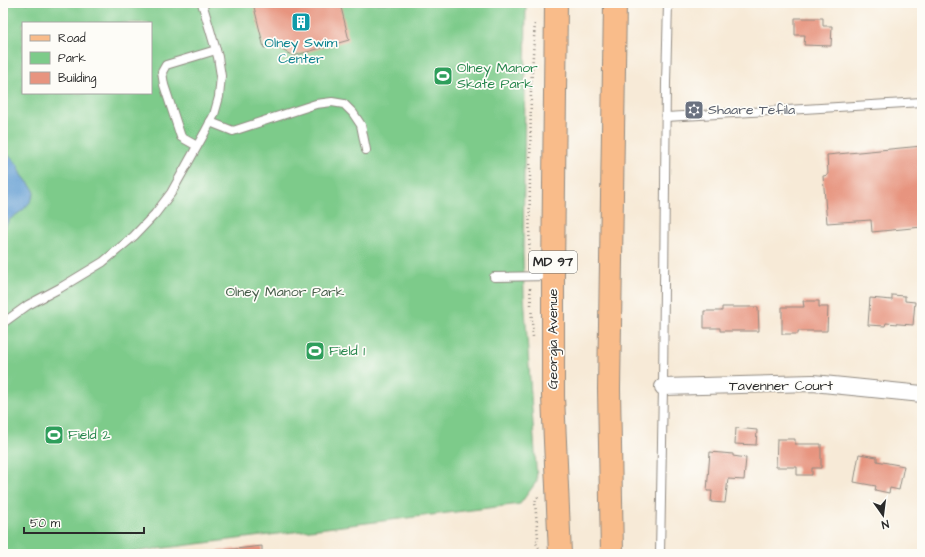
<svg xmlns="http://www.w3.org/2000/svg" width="925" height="557" font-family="'Architects Daughter',sans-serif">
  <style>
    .green { fill: #7dcb8a; stroke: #547b5a; fill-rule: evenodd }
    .water { fill: #649ed3; stroke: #48647f }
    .building { fill: #e7947f }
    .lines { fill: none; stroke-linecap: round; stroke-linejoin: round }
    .lane-casing { stroke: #918a81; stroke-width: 10 }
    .street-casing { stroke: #918a81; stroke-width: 18 }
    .primary-casing { stroke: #918a81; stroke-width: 24 }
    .path { stroke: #918a81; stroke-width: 2.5; stroke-dasharray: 1 3; stroke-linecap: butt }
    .lane { stroke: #fff; stroke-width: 8 }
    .street { stroke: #fff; stroke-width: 16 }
    .primary { stroke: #f9bc8a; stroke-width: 22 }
    .labels { text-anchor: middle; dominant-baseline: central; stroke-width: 3.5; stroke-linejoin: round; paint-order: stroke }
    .shield { fill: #fdfcf7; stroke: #6a6a68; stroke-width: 1 }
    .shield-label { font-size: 13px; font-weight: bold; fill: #2b2b2b }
    .culture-label { font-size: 14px; fill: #0d838f; stroke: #fdfcf7 }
    .leisure-label { font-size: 14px; fill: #27864d; stroke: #fdfcf7; text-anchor: start }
    .worship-label { font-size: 14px; fill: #5b616d; stroke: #fdfcf7; text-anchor: start }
    .park-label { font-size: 14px; fill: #445b48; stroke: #fdfcf7 }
    .street-label { font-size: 14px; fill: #2b2b2b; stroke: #fdfcf7 }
  </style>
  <rect width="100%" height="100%" fill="#fdfcf7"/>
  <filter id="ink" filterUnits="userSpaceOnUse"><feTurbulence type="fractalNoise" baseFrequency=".025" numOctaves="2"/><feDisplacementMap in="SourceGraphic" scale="8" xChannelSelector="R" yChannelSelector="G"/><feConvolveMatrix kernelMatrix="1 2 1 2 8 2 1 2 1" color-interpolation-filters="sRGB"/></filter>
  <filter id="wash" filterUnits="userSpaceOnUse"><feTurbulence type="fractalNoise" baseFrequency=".012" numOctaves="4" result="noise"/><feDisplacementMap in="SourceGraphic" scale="16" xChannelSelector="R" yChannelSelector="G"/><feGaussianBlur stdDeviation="0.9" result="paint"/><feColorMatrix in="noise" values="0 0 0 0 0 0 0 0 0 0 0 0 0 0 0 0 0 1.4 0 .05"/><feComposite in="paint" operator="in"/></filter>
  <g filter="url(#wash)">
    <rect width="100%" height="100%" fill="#f7ead7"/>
    <!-- green -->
    <path class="green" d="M3,3H526L523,255L524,295L537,481L520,504L116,554H3ZM23,23H151V93H23Z"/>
    <!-- water -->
    <path class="water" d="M3,152L12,158L18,165L22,175L34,190V194L31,201L23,210L9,220L3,231Z"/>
    <g id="blocks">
      <!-- building -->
      <g class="building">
        <path d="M253,3H340L349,40L293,56L275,46L264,48Z"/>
        <path d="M795,18H823V26H832L831,46L804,45L805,35H795Z"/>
        <path d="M922,146V227L872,232L871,220L827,223L823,176L828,175L827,155Z"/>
        <path d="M892,295L905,296V301L915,302L913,325L886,323L885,326L868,325L870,298L892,300Z"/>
        <path d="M803,301H819V307H828L827,331H798V334H782V307H804Z"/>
        <path d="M722,307H758L759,331H720V328H704V311H722Z"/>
        <path d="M736,428L757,430L756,445L735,444Z"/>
        <path d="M777,439H795V444H821V468H812V475H797V467H776Z"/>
        <path d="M710,452L733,454V456L746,458L744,480L728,479L725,503L711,502L712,491H707Z"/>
        <path d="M859,454L877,457V461L904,466L899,490L890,488L889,493L875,490L876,486L854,482Z"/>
        <path d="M262,546V554H201V553Z"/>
      </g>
    </g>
  </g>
  <g filter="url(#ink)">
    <use href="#blocks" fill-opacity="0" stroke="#918a81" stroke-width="1"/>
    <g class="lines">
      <defs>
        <g id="lane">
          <path d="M666,117L922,102"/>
          <path d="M210,122L233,131L316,104L332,102L344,104L353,113L361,125L366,150"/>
          <path d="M197,146L181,137L164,85L162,72L166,65L216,50"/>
          <path d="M494,277L552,276"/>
          <path d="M3,323L28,305L60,288L103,262L134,236L155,214L171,193L204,134L214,115L219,97L221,76L218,57L202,3"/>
          <path d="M660,554L663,387L666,83L668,3"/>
        </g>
        <path id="street" d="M663,387L813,383L922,394"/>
        <g id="primary">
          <path d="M556,3L553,276V396L560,554"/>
          <path d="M612,554L609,389L615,3"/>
        </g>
      </defs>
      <!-- lane casing -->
      <use href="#lane" class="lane-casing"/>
      <!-- street casing -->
      <use href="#street" class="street-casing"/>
      <!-- primary casing -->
      <use href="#primary" class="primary-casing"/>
      <!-- path -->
      <g class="path">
        <path d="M529,265L531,88L535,22"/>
        <path d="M530,288L533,337"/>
        <path d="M538,497L535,502L538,538L536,543L540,550"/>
      </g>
      <!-- lane -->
      <use href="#lane" class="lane"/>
      <!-- street -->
      <use href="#street" class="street"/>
      <!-- primary -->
      <use href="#primary" class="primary"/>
    </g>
  </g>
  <!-- icons -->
  <defs>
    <symbol id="building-square" viewBox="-11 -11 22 22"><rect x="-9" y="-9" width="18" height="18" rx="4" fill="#0f9aa8" stroke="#fdfcf7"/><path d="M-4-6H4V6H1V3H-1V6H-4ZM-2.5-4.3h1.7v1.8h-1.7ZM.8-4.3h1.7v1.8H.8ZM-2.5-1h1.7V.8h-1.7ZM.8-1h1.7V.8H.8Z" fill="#fff"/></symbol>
    <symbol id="stadium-square" viewBox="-11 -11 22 22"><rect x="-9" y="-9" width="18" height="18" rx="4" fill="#2e9e5b" stroke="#fdfcf7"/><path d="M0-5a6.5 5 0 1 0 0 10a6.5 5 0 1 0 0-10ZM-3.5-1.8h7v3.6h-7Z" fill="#fff"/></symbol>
    <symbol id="synagogue-square" viewBox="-11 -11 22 22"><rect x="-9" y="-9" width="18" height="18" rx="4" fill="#6b7280" stroke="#fdfcf7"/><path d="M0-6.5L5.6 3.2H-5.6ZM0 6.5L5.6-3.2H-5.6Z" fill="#fff"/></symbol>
  </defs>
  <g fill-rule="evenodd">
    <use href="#building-square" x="290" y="11" width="22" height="22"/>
    <use href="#stadium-square" x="432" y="65" width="22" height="22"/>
    <use href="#synagogue-square" x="683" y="99" width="22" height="22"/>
    <use href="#stadium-square" x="304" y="340" width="22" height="22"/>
    <use href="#stadium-square" x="43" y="424" width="22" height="22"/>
  </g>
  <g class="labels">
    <!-- shield labels -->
    <rect class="shield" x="529" y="251" width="48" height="22" rx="3"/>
    <g class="shield-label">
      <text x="553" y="262">MD 97</text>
    </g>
    <!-- culture labels -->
    <g class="culture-label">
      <text x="301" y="43">Olney Swim<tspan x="301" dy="16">Center</tspan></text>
    </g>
    <!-- leisure labels -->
    <g class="leisure-label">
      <text x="457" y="68">Olney Manor<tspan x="457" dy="16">Skate Park</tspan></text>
      <text x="329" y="351">Field 1</text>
      <text x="68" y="435">Field 2</text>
    </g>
    <!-- worship labels -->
    <g class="worship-label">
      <text x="708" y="110">Shaare Tefila</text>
    </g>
    <!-- park labels -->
    <g class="park-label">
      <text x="285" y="292">Olney Manor Park</text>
    </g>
    <!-- street labels -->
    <g class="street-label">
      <text transform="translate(553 339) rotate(-90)">Georgia Avenue</text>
      <text x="781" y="386">Tavenner Court</text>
    </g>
  </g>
  <!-- margin -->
  <rect width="925" height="557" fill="none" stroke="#fdfcf7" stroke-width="16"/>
  <!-- legend -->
  <rect x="22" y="22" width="130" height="72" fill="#fdfcf7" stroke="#a9a8a5"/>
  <rect x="30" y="35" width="20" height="6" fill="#f9bc8a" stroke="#a9a8a5"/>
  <text x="58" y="42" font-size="12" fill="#2b2b2b">Road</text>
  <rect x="30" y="52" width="20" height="12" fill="#7dcb8a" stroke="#a9a8a5"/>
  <text x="58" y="62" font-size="12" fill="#2b2b2b">Park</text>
  <rect x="30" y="72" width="20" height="12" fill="#e7947f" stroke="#a9a8a5"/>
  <text x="58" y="82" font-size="12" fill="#2b2b2b">Building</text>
  <!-- north arrow -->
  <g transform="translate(883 515) rotate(166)" stroke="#fdfcf7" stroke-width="3" paint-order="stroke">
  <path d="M0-3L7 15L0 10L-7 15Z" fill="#2b2b2b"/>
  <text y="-6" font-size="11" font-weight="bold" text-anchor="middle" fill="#2b2b2b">N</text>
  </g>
  <!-- scale -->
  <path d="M24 527v6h120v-6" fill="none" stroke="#2b2b2b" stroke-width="2"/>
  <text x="30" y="527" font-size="12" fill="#2b2b2b" stroke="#fdfcf7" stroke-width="3" paint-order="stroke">50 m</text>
</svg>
